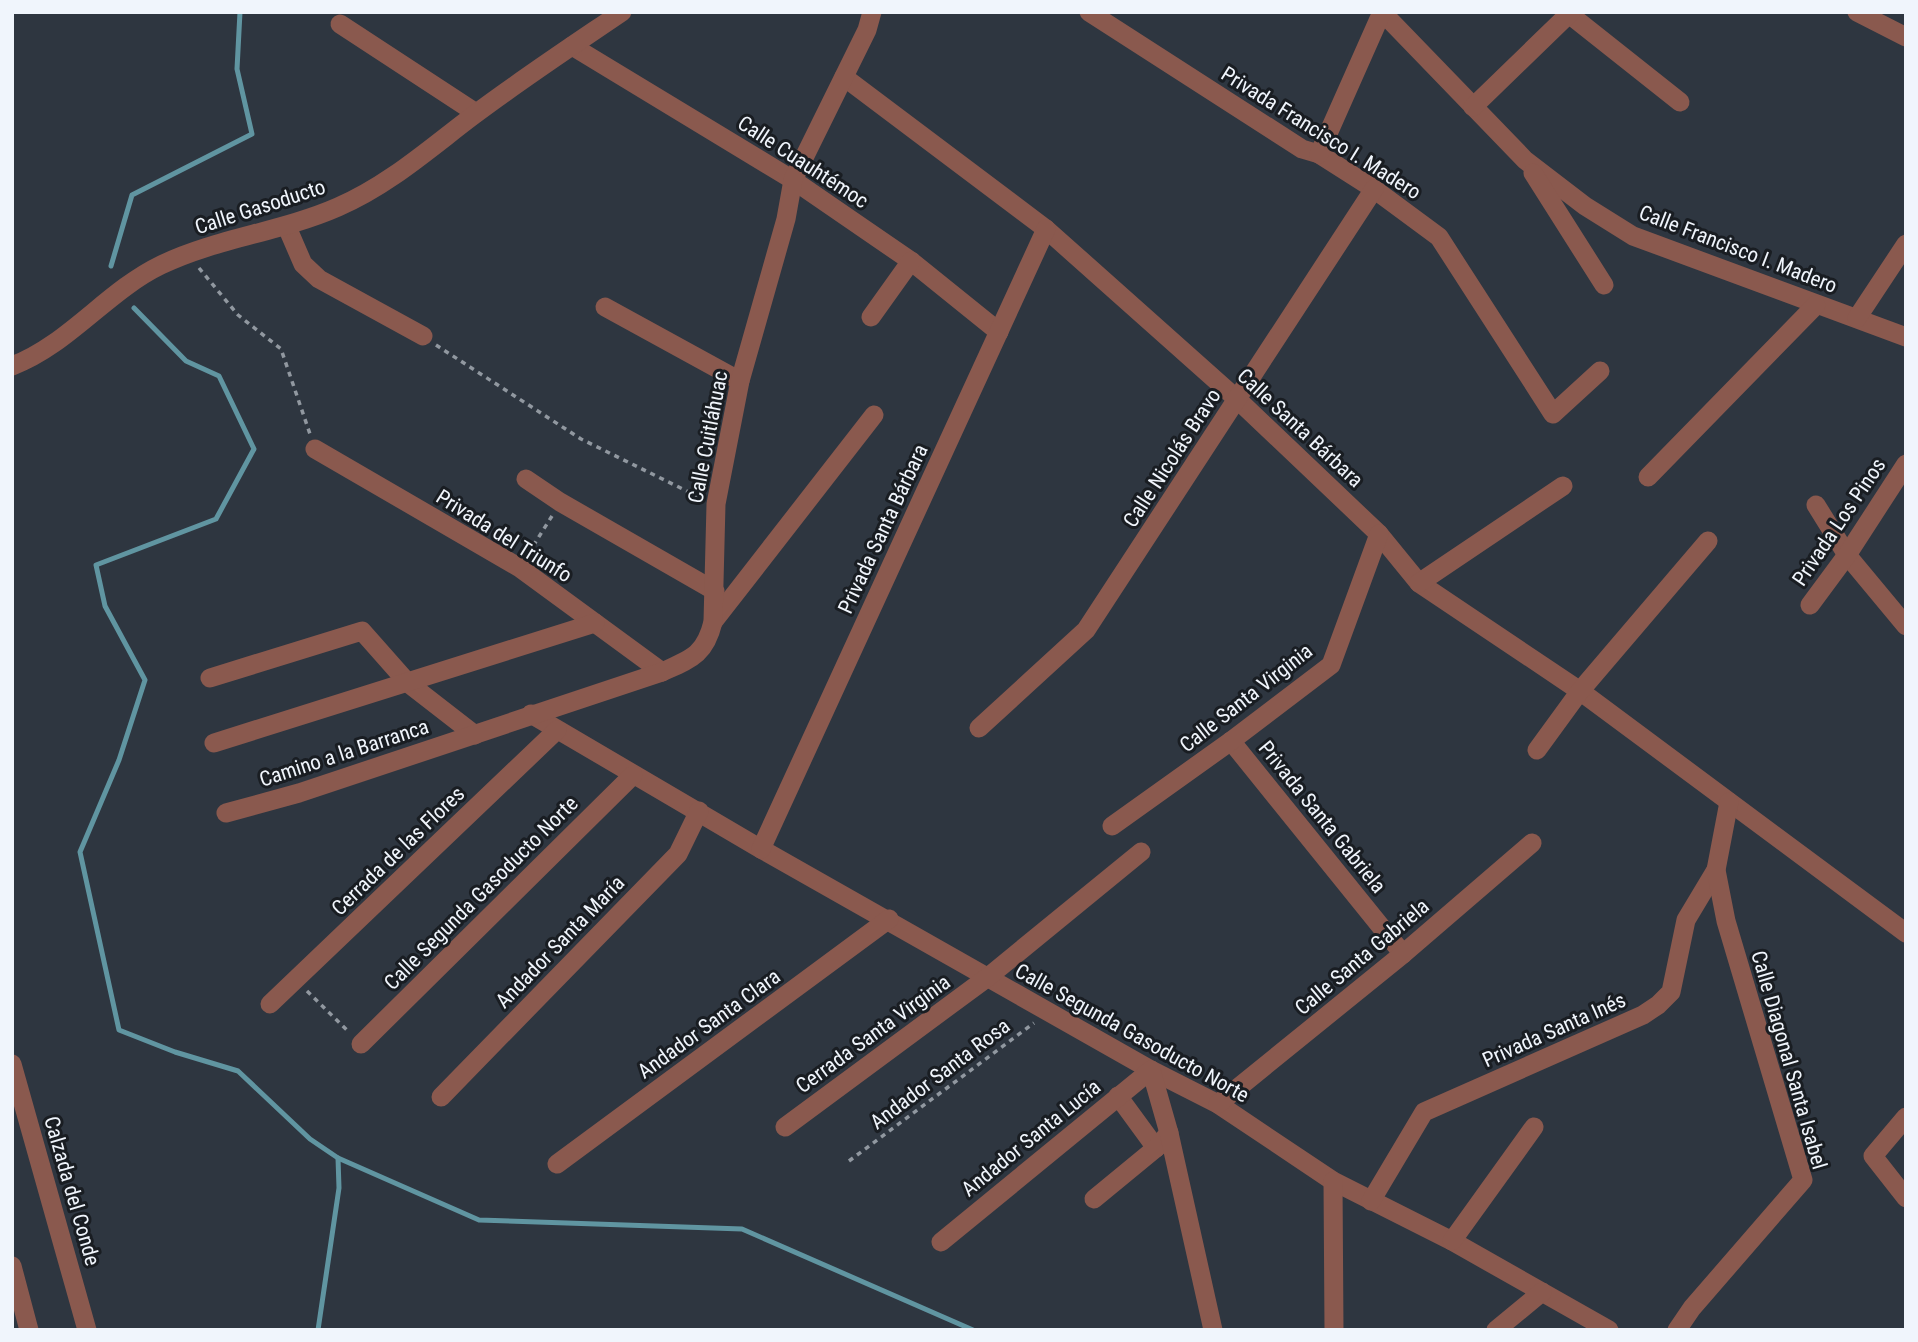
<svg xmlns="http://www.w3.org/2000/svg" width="1918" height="1342" font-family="'Roboto Condensed',sans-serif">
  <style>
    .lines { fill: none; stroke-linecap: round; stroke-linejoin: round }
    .stream { stroke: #6095a1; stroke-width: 5 }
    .path { stroke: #9198a0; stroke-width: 3.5; stroke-dasharray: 5 5; stroke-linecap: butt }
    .minor { stroke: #8a594e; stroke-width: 19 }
    .labels { text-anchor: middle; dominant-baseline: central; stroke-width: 6; stroke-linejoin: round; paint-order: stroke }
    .street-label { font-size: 21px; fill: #f0f5fc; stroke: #191d22 }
  </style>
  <rect width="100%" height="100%" fill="#2e3640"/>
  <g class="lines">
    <!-- stream -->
    <g class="stream">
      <path d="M111,266L132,195L252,134L237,69L240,12"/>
      <path d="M134,308L186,361L219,376L254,449L216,519L96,565L105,606L145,680L119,760L80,852L119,1030L175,1052L238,1071L310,1139L338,1158L479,1220L742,1229L973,1330"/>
      <path d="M318,1330L339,1188L338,1158"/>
    </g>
    <!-- path -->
    <g class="path">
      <path d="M199,268L238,315L281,349L310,434"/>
      <path d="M436,345L581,439L699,497"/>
      <path d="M528,554L552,516"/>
      <path d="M307,991L349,1032"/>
      <path d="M849,1161L1034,1023"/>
    </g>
    <!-- minor -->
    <g class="minor">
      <path d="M1089,12L1302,149L1319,154L1374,189L1439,237L1553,414L1600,371"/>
      <path d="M1382,12L1525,160L1585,206L1633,236L1906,337"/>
      <path d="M1857,12L1906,37"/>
      <path d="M1569,14L1680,102"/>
      <path d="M340,24L476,113"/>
      <path d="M572,46L793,180L911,261L999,332"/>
      <path d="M844,77L1046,229L1238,400L1379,534L1419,583L1580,691L1906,933"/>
      <path d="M1473,107L1571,12"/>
      <path d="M1319,154L1382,12"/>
      <path d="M1533,173L1604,285"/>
      <path d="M287,227L303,264L319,279L423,336"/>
      <path d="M605,307L740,381"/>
      <path d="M871,317L911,261"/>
      <path d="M1857,318L1906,244"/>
      <path d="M12,366C68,345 107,291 161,265C217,238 281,232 338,207C389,185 430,148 474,115C522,79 572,46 622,12"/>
      <path d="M315,449L520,568L662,672"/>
      <path d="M1648,477L1816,305"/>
      <path d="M526,479L560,502L715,591"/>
      <path d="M1816,505L1847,555L1906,626"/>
      <path d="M1419,583L1563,486"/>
      <path d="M1810,605L1847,555L1906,464"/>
      <path d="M713,622L874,415"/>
      <path d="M210,678L362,631L408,683L475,735"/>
      <path d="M531,714L761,849L1151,1070L1218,1104L1333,1181L1452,1241L1609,1330"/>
      <path d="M979,728L1086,630L1374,189"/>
      <path d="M1231,741L1403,954"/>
      <path d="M214,743L595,623"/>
      <path d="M1537,750L1580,691L1708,541"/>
      <path d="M226,813L299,793L662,672C691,659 705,655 713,622L716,504L740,381L786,219L793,180L867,30L872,12"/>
      <path d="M1112,826L1231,741L1331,665L1379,534"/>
      <path d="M761,849L1046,229"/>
      <path d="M270,1004L557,730"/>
      <path d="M361,1044L633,775"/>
      <path d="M12,1064L87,1330"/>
      <path d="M1118,1096L1156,1148"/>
      <path d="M441,1097L678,854L699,811"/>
      <path d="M1218,1104L1403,954L1532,843"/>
      <path d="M1906,1117L1873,1156L1906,1198"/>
      <path d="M785,1127L988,977L1141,852"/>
      <path d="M557,1164L889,919"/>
      <path d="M1333,1181L1334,1330"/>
      <path d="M1094,1199L1156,1148L1169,1133"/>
      <path d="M1371,1201L1424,1112L1643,1015L1658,1005L1671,992L1686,920L1716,870"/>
      <path d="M1452,1241L1534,1127"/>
      <path d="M941,1242L1151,1070L1169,1133L1213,1330"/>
      <path d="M12,1266L29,1330"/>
      <path d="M1496,1330L1542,1292"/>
      <path d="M1677,1330L1692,1308L1803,1180L1726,921L1716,870L1729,802"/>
    </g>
  </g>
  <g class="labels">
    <!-- street labels -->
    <g class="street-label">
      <text transform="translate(1321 133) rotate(32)">Privada Francisco I. Madero</text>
      <text transform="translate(803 162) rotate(33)">Calle Cuauhtémoc</text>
      <text transform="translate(260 207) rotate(-18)">Calle Gasoducto</text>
      <text transform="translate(1738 249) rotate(21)">Calle Francisco I. Madero</text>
      <text transform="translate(1300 428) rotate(43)">Calle Santa Bárbara</text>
      <text transform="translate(708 437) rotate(-79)">Calle Cuitláhuac</text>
      <text transform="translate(1172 458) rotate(-57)">Calle Nicolás Bravo</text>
      <text transform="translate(1839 522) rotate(-56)">Privada Los Pinos</text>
      <text transform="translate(883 529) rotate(-65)">Privada Santa Bárbara</text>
      <text transform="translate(504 536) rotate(32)">Privada del Triunfo</text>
      <text transform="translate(1246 698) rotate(-38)">Calle Santa Virginia</text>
      <text transform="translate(344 753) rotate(-18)">Camino a la Barranca</text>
      <text transform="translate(1322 817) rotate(51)">Privada Santa Gabriela</text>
      <text transform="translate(398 851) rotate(-44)">Cerrada de las Flores</text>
      <text transform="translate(481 893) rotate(-45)">Calle Segunda Gasoducto Norte</text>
      <text transform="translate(560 942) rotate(-46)">Andador Santa María</text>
      <text transform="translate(1362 957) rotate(-40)">Calle Santa Gabriela</text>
      <text transform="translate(709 1024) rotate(-36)">Andador Santa Clara</text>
      <text transform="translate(1554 1030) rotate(-24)">Privada Santa Inés</text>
      <text transform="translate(1132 1033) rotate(29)">Calle Segunda Gasoducto Norte</text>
      <text transform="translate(873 1034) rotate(-36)">Cerrada Santa Virginia</text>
      <text transform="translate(1789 1060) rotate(74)">Calle Diagonal Santa Isabel</text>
      <text transform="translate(940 1074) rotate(-37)">Andador Santa Rosa</text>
      <text transform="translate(1031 1138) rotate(-39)">Andador Santa Lucía</text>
      <text transform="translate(72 1191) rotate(74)">Calzada del Conde</text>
    </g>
  </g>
  <!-- border -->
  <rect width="1918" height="1342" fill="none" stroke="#f0f5fc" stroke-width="28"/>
</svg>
